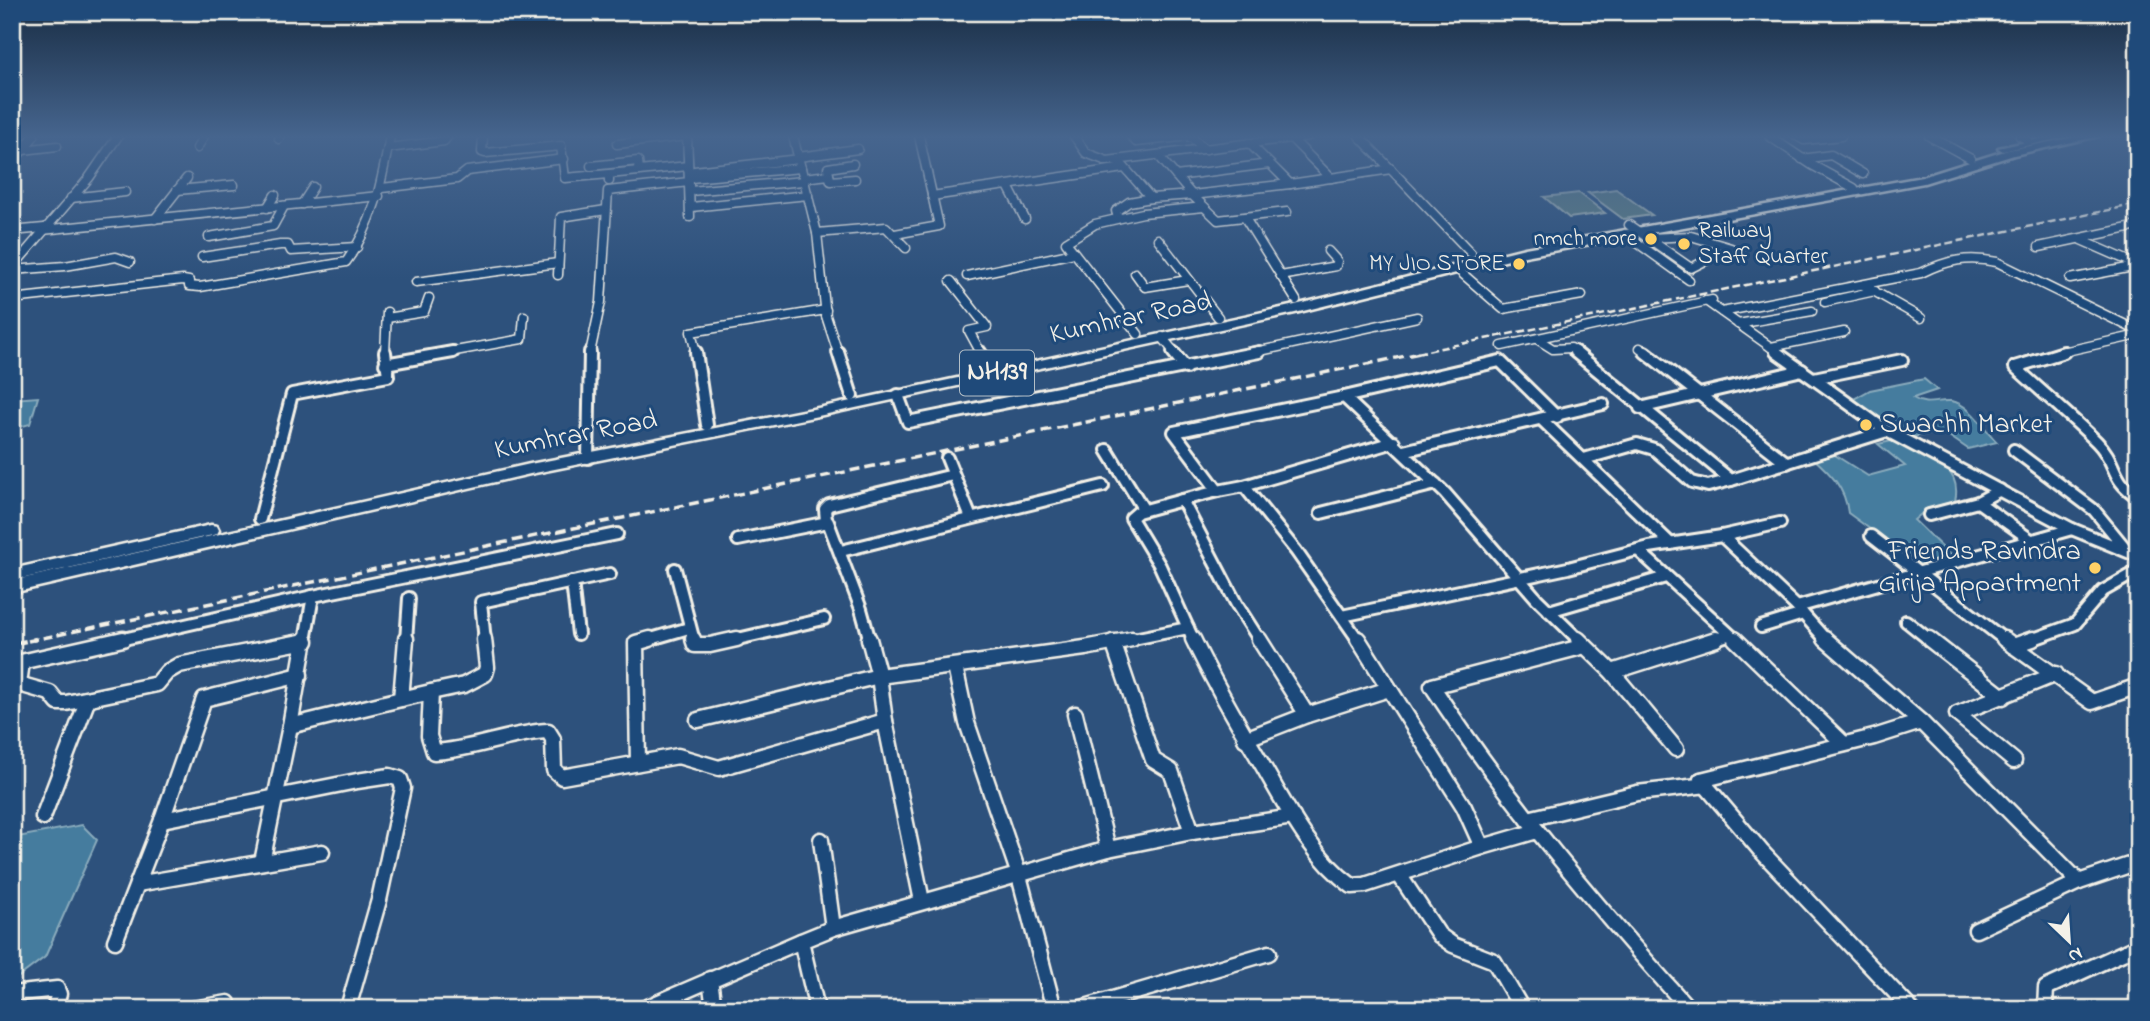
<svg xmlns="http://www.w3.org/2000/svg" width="2150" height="1021" font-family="'Indie Flower',sans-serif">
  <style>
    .green { fill: #5c7c81; stroke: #a8b6b4; stroke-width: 2 }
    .water { fill: #447c9e; stroke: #8aabbc; stroke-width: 2 }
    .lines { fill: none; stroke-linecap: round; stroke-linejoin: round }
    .minor-far2-casing { stroke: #f4f1e8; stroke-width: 11 }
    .minor-far1-casing { stroke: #f4f1e8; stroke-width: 16 }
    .minor-casing { stroke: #f4f1e8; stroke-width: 19 }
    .major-casing { stroke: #f4f1e8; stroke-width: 5 }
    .highway-casing { stroke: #f4f1e8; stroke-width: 5 }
    .minor-far2 { stroke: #1f4a7a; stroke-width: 8 }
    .minor-far1 { stroke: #1f4a7a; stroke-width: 10 }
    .minor { stroke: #1f4a7a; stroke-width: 14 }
    .major { fill: #1f4a7a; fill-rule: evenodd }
    .highway { fill: #1f4a7a; fill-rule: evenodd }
    .rail-far2 { stroke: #f4f1e8; stroke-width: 2.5; stroke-dasharray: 8 3.5; stroke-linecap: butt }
    .rail-far1 { stroke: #f4f1e8; stroke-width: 3.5; stroke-dasharray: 10 5; stroke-linecap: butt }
    .rail { stroke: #f4f1e8; stroke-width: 4.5; stroke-dasharray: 14 7; stroke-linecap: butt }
    .poi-dot { fill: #ffd166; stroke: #1f4a7a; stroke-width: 2.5 }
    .labels { text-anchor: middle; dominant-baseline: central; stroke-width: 6; stroke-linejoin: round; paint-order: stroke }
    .far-poi-label { font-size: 23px; fill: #f4f1e8; stroke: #1f4a7a; text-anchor: end }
    .shield { fill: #1f4a7a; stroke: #b4bfc7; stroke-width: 2 }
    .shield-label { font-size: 26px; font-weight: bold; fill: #f4f1e8 }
    .street-label { font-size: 28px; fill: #f4f1e8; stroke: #1f4a7a }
    .poi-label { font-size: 28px; fill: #f4f1e8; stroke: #1f4a7a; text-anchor: start }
  </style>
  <rect width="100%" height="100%" fill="#2d517c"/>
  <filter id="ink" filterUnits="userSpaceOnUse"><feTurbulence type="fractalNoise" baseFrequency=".0143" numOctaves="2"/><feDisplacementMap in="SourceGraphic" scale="14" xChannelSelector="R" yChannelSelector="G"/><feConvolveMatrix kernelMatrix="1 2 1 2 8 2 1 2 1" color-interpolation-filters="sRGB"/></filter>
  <g filter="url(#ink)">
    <!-- green -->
    <g class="green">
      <path d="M1616,189L1652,215L1623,219L1588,193Z"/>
      <path d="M1579,193L1605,213L1569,218L1544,197Z"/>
    </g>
    <!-- water -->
    <g class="water">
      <path d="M18,374L13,399L38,397L30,424L12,429V375Z"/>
      <path d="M1924,379L1937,390L1913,398C1927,407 1935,400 1951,401C1969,403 1985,430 1997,442L1968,449L1943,432L1912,437L1893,430L1854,399L1870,390Z"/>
      <path d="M1896,440C1922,454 1964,464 1955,501L1927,509L1914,520L1953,558L1919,565L1848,513C1845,487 1831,474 1812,457L1830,452L1868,476L1905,466L1878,444Z"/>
      <path d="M82,825L97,840L45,957L12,982V838Z"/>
    </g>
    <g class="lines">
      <defs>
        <g id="minor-far2">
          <path d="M483,136L482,152L485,153L561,146L565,178L609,174"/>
          <path d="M793,136L817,233L826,316L838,353"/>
          <path d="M1074,136L1086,153L1107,161L1308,136"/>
          <path d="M1131,136L1136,142L1189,136L1206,149"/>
          <path d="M1289,136L1331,178"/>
          <path d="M1359,136L1471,253"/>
          <path d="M1769,136L1812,165L1854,188"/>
          <path d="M1797,136L1804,140L1841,136"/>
          <path d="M1929,136L1971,159"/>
          <path d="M2020,136L2028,140"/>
          <path d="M279,139L280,136"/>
          <path d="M1249,143L1290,184L1391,169"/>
          <path d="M617,144L686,136"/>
          <path d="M197,148L204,136"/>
          <path d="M388,148L444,141L448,136"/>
          <path d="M23,150L57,146"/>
          <path d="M1158,155L1192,195L1290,184"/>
          <path d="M798,157L858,149"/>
          <path d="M1802,159L1831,155L1863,174"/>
          <path d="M1118,160L1151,198L1192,195L1218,220L1287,212"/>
          <path d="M12,163L34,136"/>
          <path d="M591,166L638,161L639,171"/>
          <path d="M694,171L799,159"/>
          <path d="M829,175L831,181L855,179"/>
          <path d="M1176,176L1269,164"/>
          <path d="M691,178L801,168"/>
          <path d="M803,178L829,175L828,168L853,164"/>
          <path d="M609,181V174L688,166"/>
          <path d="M689,185L690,217"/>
          <path d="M1008,186L1025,219"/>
          <path d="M382,188L457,179L467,171L564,159"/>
          <path d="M177,190L234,185"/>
          <path d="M690,191L804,181"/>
          <path d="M932,196L1124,168"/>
          <path d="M71,198L125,192"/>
          <path d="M302,204L313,187"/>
          <path d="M691,207L808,195"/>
          <path d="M267,208L275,195"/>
          <path d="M1118,218L1116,211L1129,202L1151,198"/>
          <path d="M1245,218L1296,300"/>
          <path d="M155,219L187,178"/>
          <path d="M1629,225L1691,268L1731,248L1691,236L1649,238"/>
          <path d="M42,230L379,196"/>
          <path d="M12,231L44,228"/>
          <path d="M817,233L886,227L906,248"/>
          <path d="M895,234L939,226L919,136"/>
          <path d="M1625,234L1689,280"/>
          <path d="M209,237L273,226L284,206"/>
          <path d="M1158,239L1218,317"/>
          <path d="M2081,240L2138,265"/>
          <path d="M2039,247L2138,226"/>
          <path d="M202,257L280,245H288L291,251L357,247"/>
          <path d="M12,268L89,178L118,136"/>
          <path d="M1456,268L1503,309L1582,295"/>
          <path d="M12,270L65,266L116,257L130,262"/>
          <path d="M1135,273L1145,287L1188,280"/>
          <path d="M558,275L561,217L606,210"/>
          <path d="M967,276L1074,253"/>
          <path d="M1281,276L1336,266L1337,261L1328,251"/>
          <path d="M2070,279L2138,266"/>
          <path d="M951,281L987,327L969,331L981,353"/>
          <path d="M416,282L558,263"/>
          <path d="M1863,285L1921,318"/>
          <path d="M12,299L183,280L189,281V286L200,287L346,262C374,224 382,181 390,136"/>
          <path d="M1706,301L1779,353"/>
          <path d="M1825,302L1875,291"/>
          <path d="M1722,312L1921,273C1947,260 1968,256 1997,262L2138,331"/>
          <path d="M387,318L424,312L429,298"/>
          <path d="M1738,324L1812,311"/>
          <path d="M1138,334L1066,242L1095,224L1143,213L1204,207"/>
          <path d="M1162,337L1175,353"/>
          <path d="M1537,339L1553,349L1571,348L1577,353"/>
          <path d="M1502,346L1712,300"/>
          <path d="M1771,347L1844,332"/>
          <path d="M1640,348L1647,353"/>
          <path d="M385,353L387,312"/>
          <path d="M444,353L522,339L524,316"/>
          <path d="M590,353L601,302L608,191L689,182L687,136"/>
          <path d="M696,353L691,332L826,310"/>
          <path d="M1251,353L1417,317"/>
          <path d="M2058,353L2138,335"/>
        </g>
        <g id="minor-far1">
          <path d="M696,352L707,425"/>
          <path d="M838,352L852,396"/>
          <path d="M980,352L988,366"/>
          <path d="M1173,352L1186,368"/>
          <path d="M1575,352L1731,480L1887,431"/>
          <path d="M1645,352L1787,463"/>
          <path d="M1776,352L1887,431L2072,529L2138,556"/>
          <path d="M2064,352L2015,367C2042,392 2071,416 2097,442C2118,463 2109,479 2138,497"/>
          <path d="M385,364L453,352"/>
          <path d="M1814,378L1902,360"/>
          <path d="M898,395L908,422L1259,352"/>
          <path d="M1344,397L1500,361L1557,417"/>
          <path d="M1640,408L1802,370"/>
          <path d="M1542,420L1671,544"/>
          <path d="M1107,450L1144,510"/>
          <path d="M2014,450L2094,510L2126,549"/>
          <path d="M1403,451L1603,404"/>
          <path d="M588,458L590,352"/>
          <path d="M947,458L971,518"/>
          <path d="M1584,459L1637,444L1654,449L1692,482L1708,486L1731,480"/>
          <path d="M1244,486L1394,442"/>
          <path d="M1218,491L1182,500L1237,605L1260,641"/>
          <path d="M1182,500L1138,512L1131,518L1160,566L1188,628"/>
          <path d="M1978,502L2031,540"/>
          <path d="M1321,513L1436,484"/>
          <path d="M1929,515L1978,502L2000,490"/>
          <path d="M260,519L292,394L388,376L385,352"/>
          <path d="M826,521L825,509L829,505L953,475"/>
          <path d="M1780,523L1722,536L1797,607"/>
          <path d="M1871,536L2006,641"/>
          <path d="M738,540L828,522L861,609L870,641"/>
          <path d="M1638,550L1737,641"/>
          <path d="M841,551L1103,486"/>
          <path d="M675,569L694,641"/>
          <path d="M572,582L578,634"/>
          <path d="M1549,611L1666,577"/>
          <path d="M1342,616L1568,568L1649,547L1722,536"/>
          <path d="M1906,621L1931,641"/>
          <path d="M1761,627L1803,614"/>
          <path d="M115,641L313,596"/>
          <path d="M305,641L313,596L617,534"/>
          <path d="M406,641L409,598"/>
          <path d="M485,641L481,602L610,574"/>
          <path d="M644,641L689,628"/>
          <path d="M729,641L824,619"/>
          <path d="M1123,641L1188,628L1194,641"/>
          <path d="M1359,641L1296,551L1244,486L1218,491L1174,432L1344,397L1445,493L1537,599L1580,641"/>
          <path d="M1710,641L1728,635"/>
          <path d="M1827,641L1797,607L2072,529"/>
          <path d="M2028,641L2075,624L2103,591L2138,571"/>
        </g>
        <g id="minor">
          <path d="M305,639L290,726L401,699"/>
          <path d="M406,639L401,699L431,692L429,736L434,752C473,750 509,733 548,731L553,739L554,770L562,777L678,756L719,768L885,721L879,676L1085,648L1132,639"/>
          <path d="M693,639L695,645H710L737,639"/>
          <path d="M1193,639C1214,683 1238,724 1263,766C1287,808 1312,857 1352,886L1365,885L1482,847L1464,807L1358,639"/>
          <path d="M1578,639L1612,672L1676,749"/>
          <path d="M1735,639L1844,744"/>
          <path d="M1929,639L2003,697"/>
          <path d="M2004,639L2092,702L2138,686"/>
          <path d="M1113,642L1153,760L1171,771L1192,832"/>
          <path d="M1585,646L1432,686C1508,802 1597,906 1689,1009"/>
          <path d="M2013,646L2033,639"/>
          <path d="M22,662L19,684L50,693L58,703H66L157,684L167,672L179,665L306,641"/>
          <path d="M12,664L123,639"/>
          <path d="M955,667L967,723L1018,872L1054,1009"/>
          <path d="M1612,672L1716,639"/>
          <path d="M431,692L464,685L485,674L487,667L484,639"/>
          <path d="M1075,714L1108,849"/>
          <path d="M1307,715L1389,689"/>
          <path d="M698,720L879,676L869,639"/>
          <path d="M885,721L922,901"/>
          <path d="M1921,722L2079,882L2138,862"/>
          <path d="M1245,739L1307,715L1259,639"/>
          <path d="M2014,761L1957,714L2056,674"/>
          <path d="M638,763L636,643L650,639"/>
          <path d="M1701,780L1874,737L1921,722L1825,639"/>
          <path d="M1701,780L1761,851L1911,1009"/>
          <path d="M43,817L88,699"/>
          <path d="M1528,819L1637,793L1707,785"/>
          <path d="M162,820L357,781L390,776L400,779L403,788L379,900L350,1001"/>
          <path d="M821,840L833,928"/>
          <path d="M1482,847L1537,831"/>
          <path d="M262,862L290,726"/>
          <path d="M1400,876L1439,935L1453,945L1494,961L1522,1009"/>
          <path d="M137,884L322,852"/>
          <path d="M1976,930L2079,882"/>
          <path d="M115,941L162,820L204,699L300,675"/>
          <path d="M710,979L714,1009"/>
          <path d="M12,994L57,989L59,994L54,1009"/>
          <path d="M192,1009L228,1003"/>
          <path d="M643,1009L801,941"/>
          <path d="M817,1009L801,941L833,928L1108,849L1192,832L1293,817"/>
          <path d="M1078,1009L1269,953"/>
          <path d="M2045,1009L2046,988L2138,946"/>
        </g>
        <path id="major" d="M2053,136H2070L2003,151L1998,148Z"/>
        <g id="highway">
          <path d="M2080,136H2099L2014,155L1924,183L1525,256L1295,313L823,415L530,474L12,593V581L530,464L823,407L1295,305L1525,248L1922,177L2008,150Z"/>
          <path d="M211,525L217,526L219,530L217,534L12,581V569Z"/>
        </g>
      </defs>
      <!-- minor-far2 casing -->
      <use href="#minor-far2" class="minor-far2-casing"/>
      <!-- minor-far1 casing -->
      <use href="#minor-far1" class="minor-far1-casing"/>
      <!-- minor casing -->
      <use href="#minor" class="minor-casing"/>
      <!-- major casing -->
      <use href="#major" class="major-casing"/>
      <!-- highway casing -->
      <use href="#highway" class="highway-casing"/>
      <!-- minor-far2 -->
      <use href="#minor-far2" class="minor-far2"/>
      <!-- minor-far1 -->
      <use href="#minor-far1" class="minor-far1"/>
      <!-- minor -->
      <use href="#minor" class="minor"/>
      <!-- major -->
      <use href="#major" class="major"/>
      <!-- highway -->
      <use href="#highway" class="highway"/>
      <!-- rail-far2 -->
      <path class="rail-far2" d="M1417,353L2138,204"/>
      <!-- rail-far1 -->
      <path class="rail-far1" d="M28,641L1425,352"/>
      <!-- rail -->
      <path class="rail" d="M12,644L36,639"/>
    </g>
  </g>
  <!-- sky -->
  <linearGradient id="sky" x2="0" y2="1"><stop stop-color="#192d44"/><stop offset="0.49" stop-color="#46658e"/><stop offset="1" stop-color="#46658e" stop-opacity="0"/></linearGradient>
  <rect width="2150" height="279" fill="url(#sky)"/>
  <!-- markers -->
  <g class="poi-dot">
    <circle cx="1651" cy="239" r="7"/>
    <circle cx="1684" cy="244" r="7"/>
    <circle cx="1519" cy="264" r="7"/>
    <circle cx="1866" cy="425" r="7"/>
    <circle cx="2095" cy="568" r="7"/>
  </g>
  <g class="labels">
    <!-- far-poi labels -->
    <g class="far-poi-label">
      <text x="1698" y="231" text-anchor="start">Railway<tspan x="1698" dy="26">Staff Quarter</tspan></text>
      <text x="1637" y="239">nmch more</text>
      <text x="1505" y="264">MY JIO STORE</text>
    </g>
    <!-- shield labels -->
    <rect class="shield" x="960" y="350.5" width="74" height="45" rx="5"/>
    <g class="shield-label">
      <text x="997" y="373">NH139</text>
    </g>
    <!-- street labels -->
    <g class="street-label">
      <text transform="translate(1131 319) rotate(-12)">Kumhrar Road</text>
      <text transform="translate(576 436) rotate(-11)">Kumhrar Road</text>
    </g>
    <!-- poi labels -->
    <g class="poi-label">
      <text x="1880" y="425">Swachh Market</text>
      <text x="2081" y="552" text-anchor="end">Friends Ravindra<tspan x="2081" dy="32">Girija Appartment</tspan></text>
    </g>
  </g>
  <!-- margin -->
  <rect width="2150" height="1021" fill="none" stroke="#1f4a7a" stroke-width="42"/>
  <rect x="21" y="21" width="2108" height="979" fill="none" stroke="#f4f1e8" stroke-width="2.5" filter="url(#ink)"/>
  <!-- north arrow -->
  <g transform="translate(2069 941) rotate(155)" stroke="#1f4a7a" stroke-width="5" paint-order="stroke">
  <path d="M0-5L12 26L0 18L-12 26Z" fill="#f4f1e8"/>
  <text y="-10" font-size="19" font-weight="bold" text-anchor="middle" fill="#f4f1e8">N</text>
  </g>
</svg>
